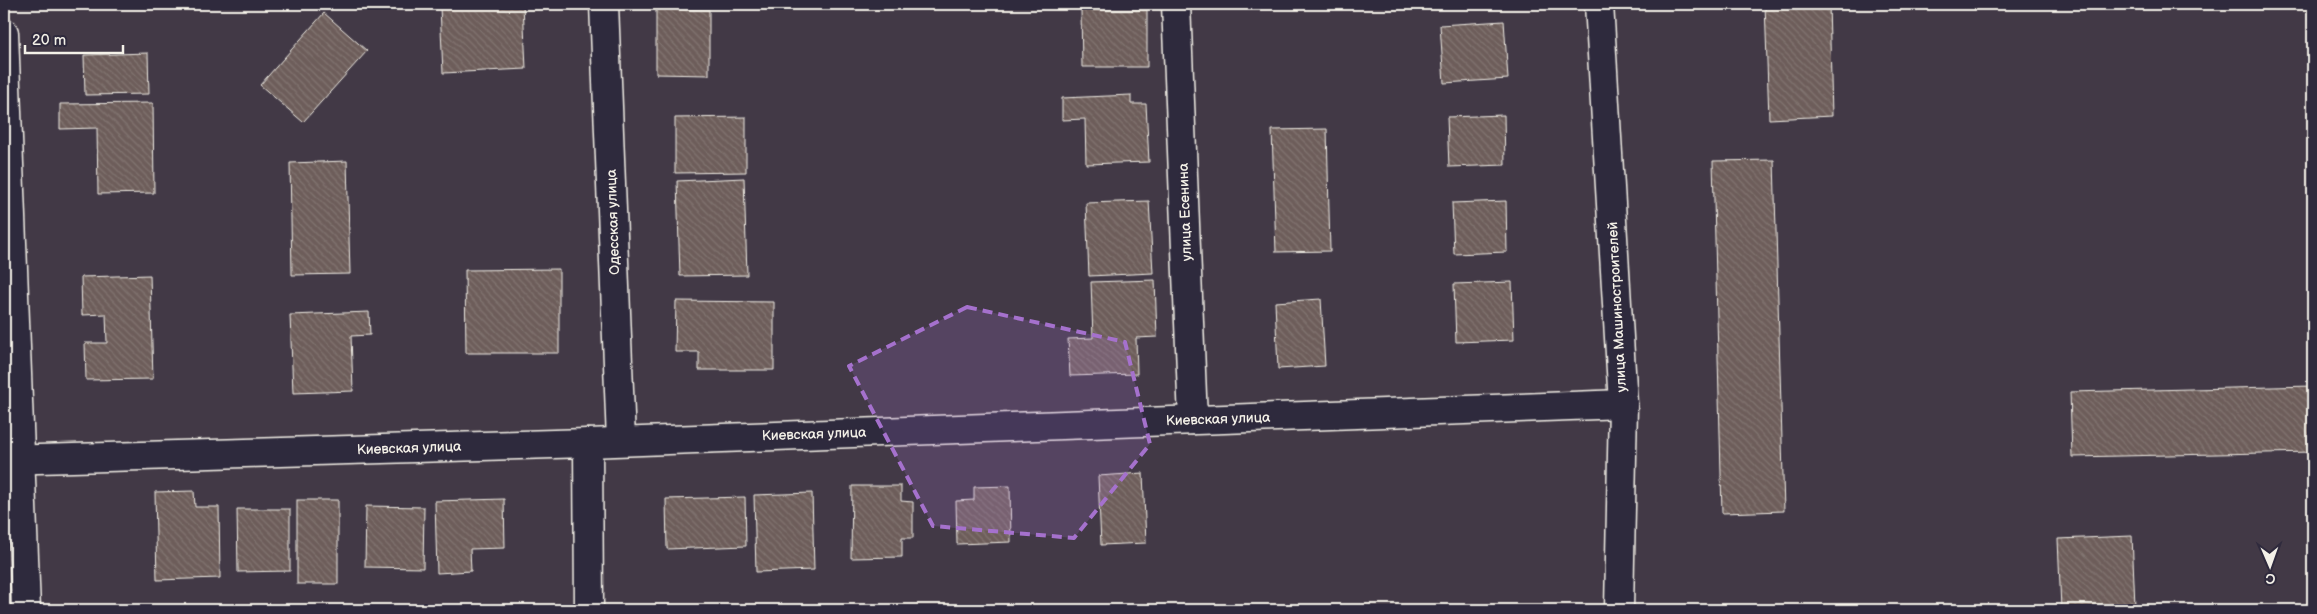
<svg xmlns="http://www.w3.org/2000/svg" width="2317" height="614" font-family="'Balsamiq Sans',sans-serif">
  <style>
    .building { fill: url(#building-back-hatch); stroke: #f4f1e8 }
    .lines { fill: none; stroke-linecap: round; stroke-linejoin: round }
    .street-casing { stroke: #f4f1e8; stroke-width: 31 }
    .street { stroke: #2f2a3d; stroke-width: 28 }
    .marked { fill: #a571cd; fill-opacity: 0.2; stroke: #a571cd; stroke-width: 4; stroke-dasharray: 10 6; stroke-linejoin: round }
    .labels { text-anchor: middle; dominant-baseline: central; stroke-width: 4; stroke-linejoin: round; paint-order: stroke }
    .street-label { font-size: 14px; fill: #f4f1e8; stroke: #2f2a3d }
  </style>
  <defs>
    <pattern id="building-back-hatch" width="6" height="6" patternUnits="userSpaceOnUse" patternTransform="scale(1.25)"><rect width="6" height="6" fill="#6d5d5a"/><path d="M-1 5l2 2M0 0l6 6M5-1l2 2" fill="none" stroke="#827572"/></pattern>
  </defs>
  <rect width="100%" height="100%" fill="#423946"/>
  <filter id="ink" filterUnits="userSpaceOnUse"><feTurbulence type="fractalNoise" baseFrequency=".02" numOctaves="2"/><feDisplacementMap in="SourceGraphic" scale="10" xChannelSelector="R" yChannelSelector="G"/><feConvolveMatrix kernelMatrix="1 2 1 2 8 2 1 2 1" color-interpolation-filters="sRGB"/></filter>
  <g filter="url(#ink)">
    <!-- building -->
    <g class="building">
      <path d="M523,4L526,69L443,73L440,7Z"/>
      <path d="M1765,4H1829L1832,116L1769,119Z"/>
      <path d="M656,9L709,10V75L656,74Z"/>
      <path d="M1081,10H1147V67H1082Z"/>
      <path d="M324,13L367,51L303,122L260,85Z"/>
      <path d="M1504,21L1508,79L1444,83L1440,25Z"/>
      <path d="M148,53L149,94L85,95L84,55Z"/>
      <path d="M1131,95V104H1146L1149,162L1086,164L1085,119L1062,120V98Z"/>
      <path d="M153,103L154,193L98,194L97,128L60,129V104Z"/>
      <path d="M1504,115L1505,165L1449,167L1447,117Z"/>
      <path d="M746,117V172L675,173V118Z"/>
      <path d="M1327,129L1330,251L1276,252L1272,130Z"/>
      <path d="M1774,160L1784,511L1722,513L1713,161Z"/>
      <path d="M347,161L350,274L292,275L290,163Z"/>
      <path d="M744,178L747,275L680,276L677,181Z"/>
      <path d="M1149,201L1153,273L1089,276L1086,203Z"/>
      <path d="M1506,201L1507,252L1454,254L1452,203Z"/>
      <path d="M559,269V353H466L465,270Z"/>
      <path d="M150,275L153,379L86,380L85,343H107L106,314L82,315L81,277Z"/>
      <path d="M1155,280L1157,337L1136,338L1137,374L1070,376L1068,339L1093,338L1091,282Z"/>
      <path d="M1512,282L1514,340L1456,342L1454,284Z"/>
      <path d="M1321,299L1325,366L1278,369L1275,302Z"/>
      <path d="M676,301L774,302V370H699V352H675Z"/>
      <path d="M369,312L370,335L351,336L353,391L293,393L290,315Z"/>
      <path d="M2313,386V452L2072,457L2070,392Z"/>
      <path d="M1143,473L1146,543L1101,545L1098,476Z"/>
      <path d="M852,486H901V501L913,502V538H902V557L851,558Z"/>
      <path d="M1010,486L1011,542L957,544L956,501L974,500V487Z"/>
      <path d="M194,491L195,507H219L220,578L157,580L155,492Z"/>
      <path d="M812,493L814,570L756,572L754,495Z"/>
      <path d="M745,497L746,546L667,549L666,499Z"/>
      <path d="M504,499L505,548L470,549L471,571L437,573L435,501Z"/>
      <rect x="297" y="500" width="41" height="84"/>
      <path d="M366,506L424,507L423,568L365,567Z"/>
      <path d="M237,509H290V571L238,572Z"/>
      <path d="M2132,536L2135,606L2061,609L2058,539Z"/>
    </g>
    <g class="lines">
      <defs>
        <g id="street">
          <path d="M604,4L621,441"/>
          <path d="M1176,4L1193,420"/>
          <path d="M1599,4L1623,404L1619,610"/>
          <path d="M4,33L26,610"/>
          <path d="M588,443L589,610"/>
          <path d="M4,460L588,443L1623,404"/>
        </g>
      </defs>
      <!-- street casing -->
      <use href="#street" class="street-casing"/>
      <!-- street -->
      <use href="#street" class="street"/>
    </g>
  </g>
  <!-- marked area -->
  <path class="marked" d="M967,307L1125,342L1150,444L1074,538L933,526L849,366Z"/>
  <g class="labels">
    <!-- street labels -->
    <g class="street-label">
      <text transform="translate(1185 212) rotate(-92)">улица Есенина</text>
      <text transform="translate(613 222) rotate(-92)">Одесская улица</text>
      <text transform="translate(1617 307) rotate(-93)">улица Машиностроителей</text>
      <text transform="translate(1218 419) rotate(-2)">Киевская улица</text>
      <text transform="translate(814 434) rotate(-2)">Киевская улица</text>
      <text transform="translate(409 448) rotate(-2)">Киевская улица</text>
    </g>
  </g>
  <!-- margin -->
  <rect width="2317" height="614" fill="none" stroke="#2f2a3d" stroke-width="20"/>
  <rect x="10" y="10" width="2297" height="594" fill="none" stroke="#f4f1e8" stroke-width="2" filter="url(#ink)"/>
  <!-- north arrow -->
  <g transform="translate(2270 566) rotate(178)" stroke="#2f2a3d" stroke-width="4" paint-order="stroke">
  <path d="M0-4L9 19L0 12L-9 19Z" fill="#f4f1e8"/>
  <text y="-8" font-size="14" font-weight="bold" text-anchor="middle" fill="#f4f1e8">С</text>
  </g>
  <!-- scale -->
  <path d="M25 45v8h98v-8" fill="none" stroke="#f4f1e8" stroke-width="2.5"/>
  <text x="32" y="45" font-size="15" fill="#f4f1e8" stroke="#2f2a3d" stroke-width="4" paint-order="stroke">20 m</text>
</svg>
